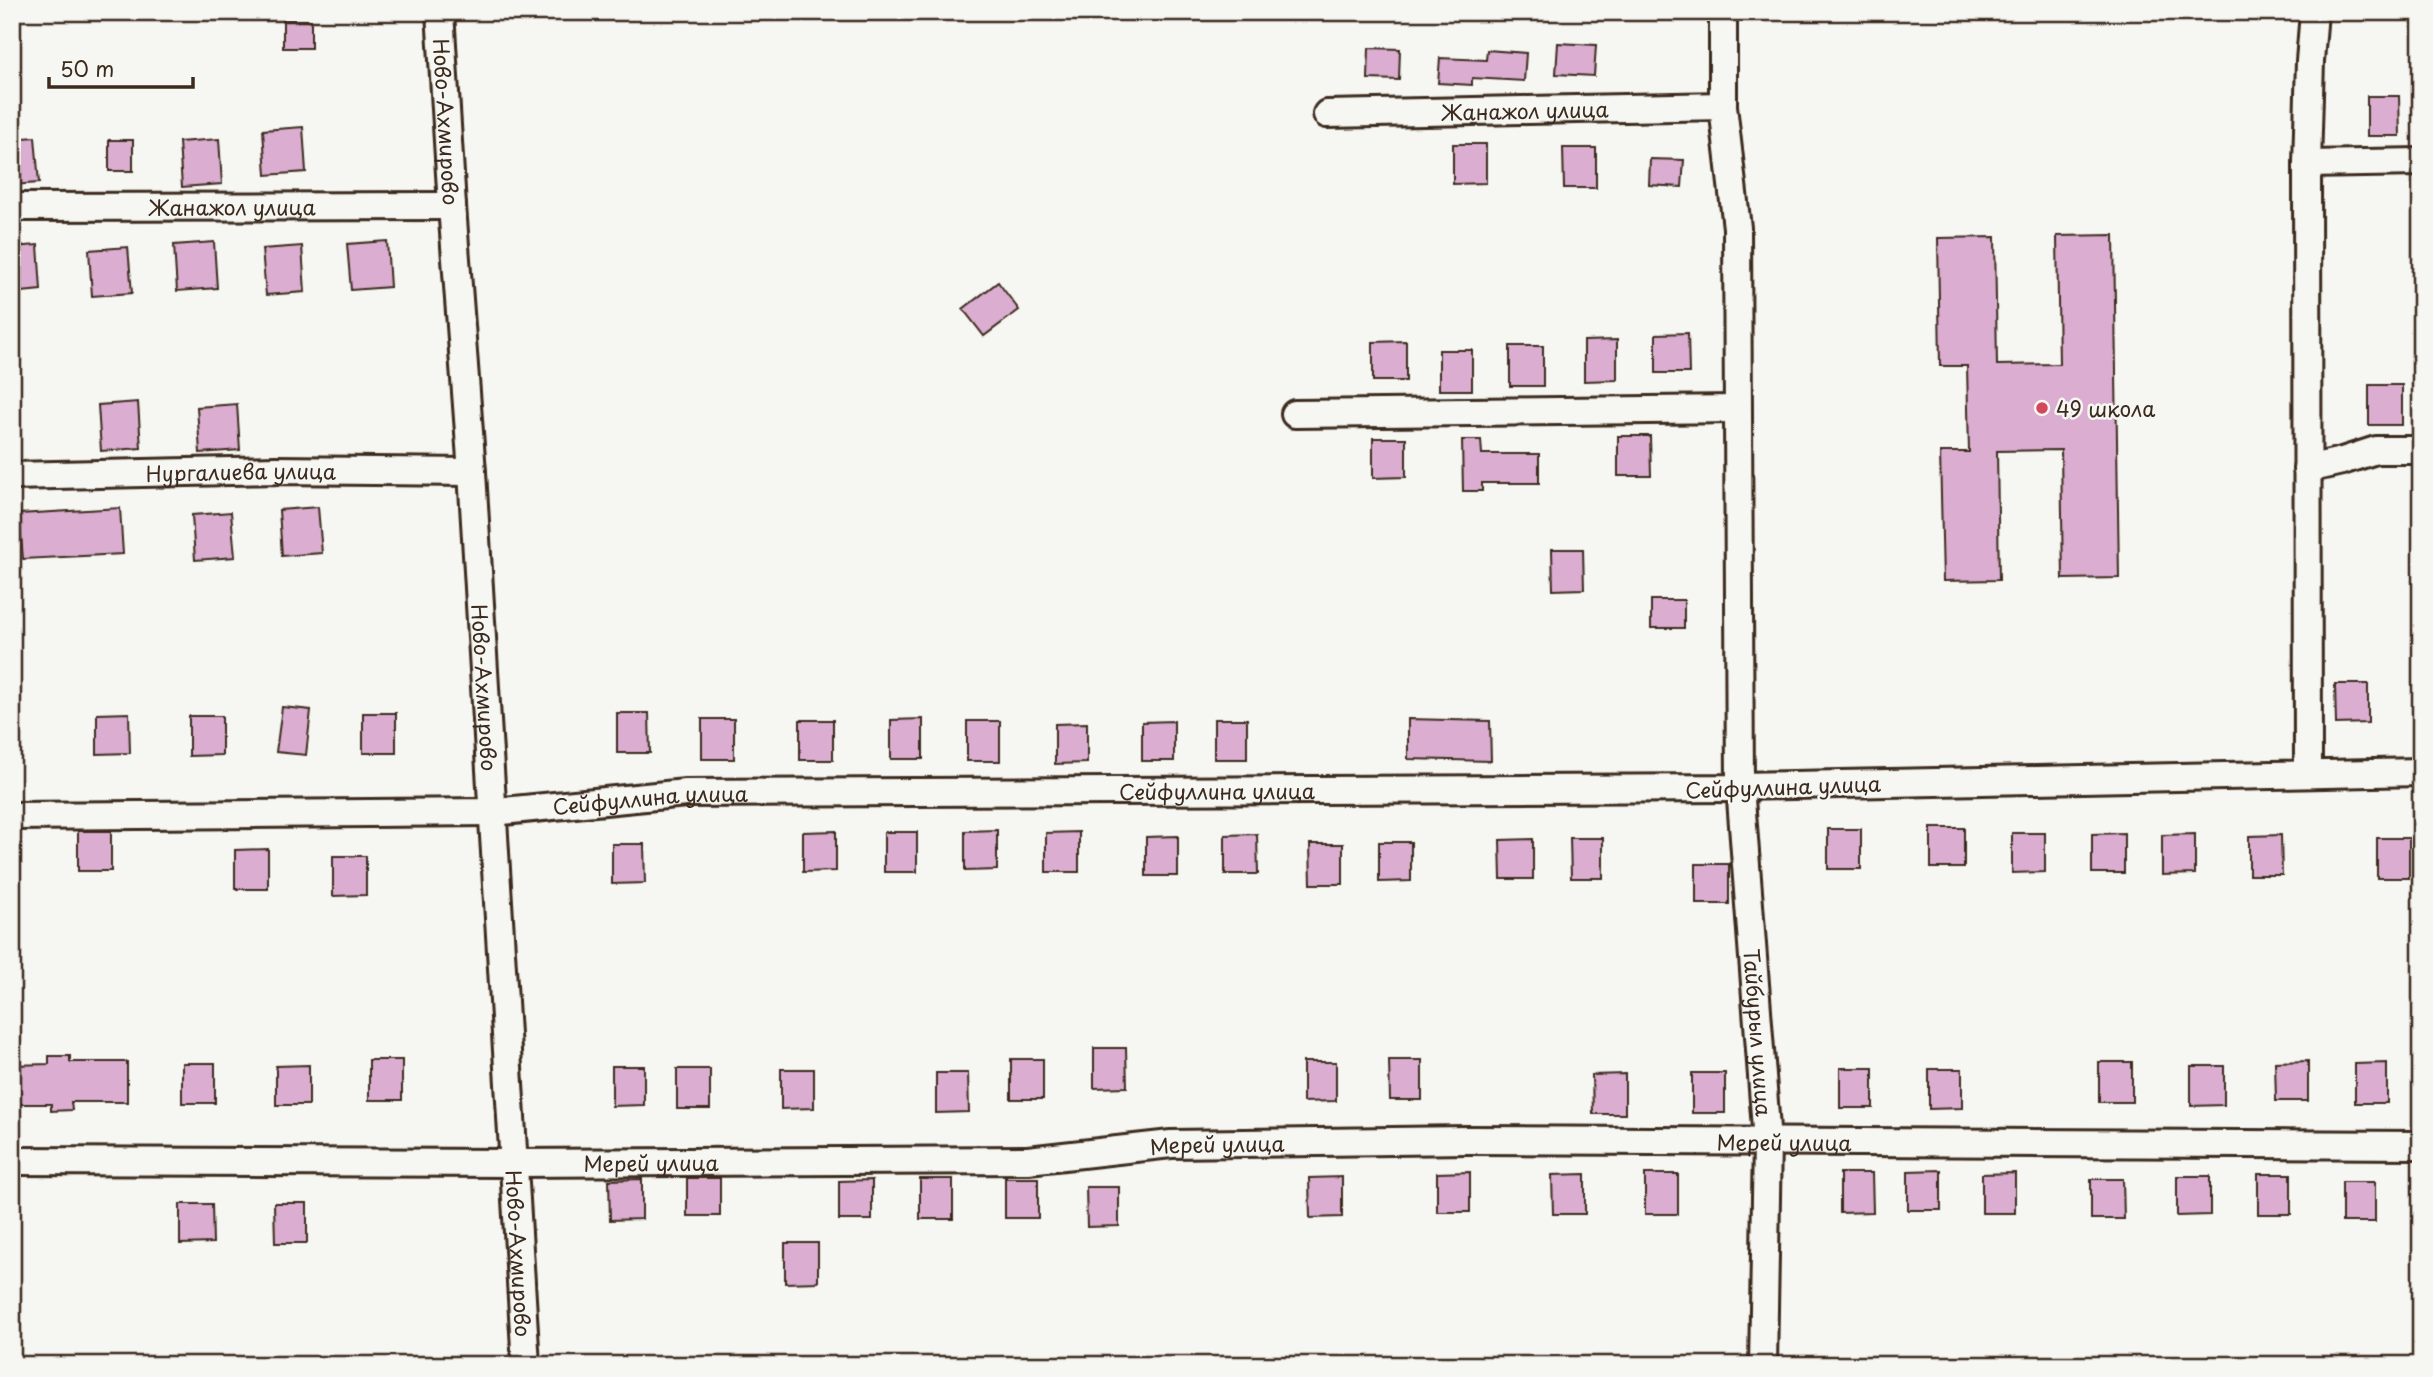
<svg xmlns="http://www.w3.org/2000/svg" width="2433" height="1377" font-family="'Playpen Sans',sans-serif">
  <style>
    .building { fill: #dbadd0; stroke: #3b2a1e; stroke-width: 2 }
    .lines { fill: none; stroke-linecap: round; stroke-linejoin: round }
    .minor-casing { stroke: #3b2a1e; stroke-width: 32 }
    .minor { stroke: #f6f6f2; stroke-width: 26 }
    .poi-dot { fill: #d1495b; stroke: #f6f6f2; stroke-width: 2.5 }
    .labels { text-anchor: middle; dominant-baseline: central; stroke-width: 5; stroke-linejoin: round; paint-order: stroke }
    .street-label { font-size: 21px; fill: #3b2a1e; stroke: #f6f6f2 }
    .poi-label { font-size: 21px; fill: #3b2a1e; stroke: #f6f6f2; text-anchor: start }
  </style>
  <rect width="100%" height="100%" fill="#f6f6f2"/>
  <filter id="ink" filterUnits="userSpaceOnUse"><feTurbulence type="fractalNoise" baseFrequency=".0143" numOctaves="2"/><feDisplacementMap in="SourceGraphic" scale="14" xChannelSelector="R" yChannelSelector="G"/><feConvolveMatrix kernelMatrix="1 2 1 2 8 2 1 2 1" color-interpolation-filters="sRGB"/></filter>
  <g filter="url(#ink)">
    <!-- building -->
    <g class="building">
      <rect x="283" y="20" width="28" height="28"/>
      <path d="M1558,43L1596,45L1594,76L1556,74Z"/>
      <path d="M1369,48L1400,49L1399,80L1368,79Z"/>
      <path d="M1487,50L1526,53L1524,81L1472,78V85L1438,83L1440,58L1486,60Z"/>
      <path d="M2367,96H2399L2400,136H2367Z"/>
      <path d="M303,127L306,172L266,175L263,130Z"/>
      <path d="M35,137L39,183L12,185V139Z"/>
      <path d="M219,139L222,184L182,187L179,142Z"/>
      <rect x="109" y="140" width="24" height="31"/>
      <path d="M1453,144H1486V183L1453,184Z"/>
      <path d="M1563,148H1596V188H1564Z"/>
      <path d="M1650,159L1684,160L1682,187L1649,185Z"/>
      <path d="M2114,235L2119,578L2063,579L2061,450L1997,451L1999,580L1943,581L1940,452H1969L1967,366H1940L1938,238L1995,237L1997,365L2059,364L2057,236Z"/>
      <path d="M387,241L390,287L351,290L347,244Z"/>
      <path d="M214,242L217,288L177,291L174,245Z"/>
      <path d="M38,245L41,290L12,293V247Z"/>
      <path d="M302,246L305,292L266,295L262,249Z"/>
      <path d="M128,247L132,293L92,296L89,250Z"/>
      <path d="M998,282L1019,310L984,336L963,309Z"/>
      <path d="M1688,333L1689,373H1656V334Z"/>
      <path d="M1617,340V380L1584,381V341Z"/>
      <path d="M1406,341V381H1373V342Z"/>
      <rect x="1510" y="346" width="33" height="40"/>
      <rect x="1439" y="350" width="33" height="40"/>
      <rect x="2369" y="385" width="33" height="40"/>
      <path d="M138,402L141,448L101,451L98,405Z"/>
      <path d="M237,404L240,450L200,453L197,407Z"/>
      <path d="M1618,436H1650L1651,476H1618Z"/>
      <path d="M1373,438H1406V477L1373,478Z"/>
      <path d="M1462,440H1481L1482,454H1539V483H1482V491H1463Z"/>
      <path d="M318,507L322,553L282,556L279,510Z"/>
      <path d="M120,508L123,554L23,559L19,514Z"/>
      <path d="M231,512L235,557L195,560L192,515Z"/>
      <path d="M1552,549H1583L1584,589L1553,590Z"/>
      <rect x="1651" y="600" width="33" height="28"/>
      <path d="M2335,684H2368V723L2336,724Z"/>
      <path d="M282,707L311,710L306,755L276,752Z"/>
      <path d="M129,713L130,753L97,754V714Z"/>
      <rect x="363" y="713" width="33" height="40"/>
      <path d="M617,713H649L650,753H617Z"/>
      <path d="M189,716H222V755L189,756Z"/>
      <rect x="702" y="719" width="32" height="40"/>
      <path d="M923,719V759H891V720Z"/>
      <rect x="1214" y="719" width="33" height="40"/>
      <path d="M1408,719L1490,721L1491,761L1408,759Z"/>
      <rect x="800" y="720" width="33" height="40"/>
      <rect x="967" y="721" width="33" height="40"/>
      <path d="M1174,721V761H1142V722Z"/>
      <path d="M1087,723V763L1055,764V724Z"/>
      <rect x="1931" y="828" width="33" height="40"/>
      <rect x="1828" y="829" width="33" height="40"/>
      <path d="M997,830V870L965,871V831Z"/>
      <rect x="78" y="831" width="33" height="40"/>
      <path d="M836,831V871L803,872V832Z"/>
      <rect x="884" y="832" width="33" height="40"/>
      <path d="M1079,832V872H1046V833Z"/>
      <path d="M2012,833H2045V872L2012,873Z"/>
      <path d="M2124,833V873H2092V834Z"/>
      <path d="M1257,834L1258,874H1225V835Z"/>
      <path d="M2195,834V874L2162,875V835Z"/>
      <path d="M2281,835L2282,875H2249V836Z"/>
      <path d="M1178,836V876H1146V837Z"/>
      <path d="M1570,838H1603V878H1571Z"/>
      <rect x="2377" y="838" width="32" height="40"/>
      <path d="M1533,839V879H1501L1500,840Z"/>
      <path d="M1379,842H1411V881L1379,882Z"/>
      <path d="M612,844H644L645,883L612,884Z"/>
      <path d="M1310,844H1343V884H1311Z"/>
      <path d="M268,849V889H235V850Z"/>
      <path d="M333,856H366V895L333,896Z"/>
      <rect x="1696" y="864" width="33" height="40"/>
      <path d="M1094,1048H1126L1127,1087L1094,1088Z"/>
      <path d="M49,1056H70V1062H127V1102H71L72,1110L51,1111V1104H12V1065L49,1064Z"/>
      <rect x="1011" y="1059" width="32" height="40"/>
      <rect x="369" y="1060" width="33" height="40"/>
      <path d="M1389,1060H1422V1100H1390Z"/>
      <path d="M2308,1061V1101H2276L2275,1062Z"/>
      <path d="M1303,1062H1336V1101L1303,1102Z"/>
      <rect x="2099" y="1062" width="33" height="40"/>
      <rect x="182" y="1063" width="33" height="40"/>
      <path d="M2387,1063V1103H2355V1064Z"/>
      <path d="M309,1065V1105H276V1066Z"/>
      <path d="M612,1066H644V1105L612,1106Z"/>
      <path d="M2191,1066H2224V1105L2191,1106Z"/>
      <rect x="1840" y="1068" width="33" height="40"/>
      <rect x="677" y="1069" width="33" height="40"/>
      <path d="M781,1069H814V1108L781,1109Z"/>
      <path d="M1929,1069H1962V1108L1929,1109Z"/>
      <path d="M936,1073H968L969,1112L936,1113Z"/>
      <rect x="1692" y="1073" width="33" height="40"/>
      <path d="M1625,1074V1114H1593L1592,1075Z"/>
      <path d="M1941,1170V1210H1908V1171Z"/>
      <path d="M1470,1172V1212H1437V1173Z"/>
      <path d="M1840,1173H1872L1873,1212L1840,1213Z"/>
      <path d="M2015,1173V1213H1982V1174Z"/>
      <path d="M1585,1174V1214H1553L1552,1175Z"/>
      <rect x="1645" y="1174" width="33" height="40"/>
      <rect x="2258" y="1174" width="33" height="40"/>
      <path d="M2177,1176H2210V1215L2177,1216Z"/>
      <path d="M1342,1177V1217L1310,1218L1309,1178Z"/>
      <rect x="687" y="1178" width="33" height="38"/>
      <rect x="1005" y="1178" width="33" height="40"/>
      <path d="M642,1179V1219L610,1220L609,1180Z"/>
      <rect x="920" y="1179" width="33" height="40"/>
      <path d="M2091,1179H2123L2124,1219H2091Z"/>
      <path d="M872,1180V1220H839V1181Z"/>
      <rect x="2342" y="1182" width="33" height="40"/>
      <path d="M1086,1187H1119V1226L1087,1227Z"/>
      <path d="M274,1203H307V1243H275Z"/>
      <path d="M180,1204H212L213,1243L180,1244Z"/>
      <path d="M785,1243H818V1282L785,1283Z"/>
    </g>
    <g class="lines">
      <defs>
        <g id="minor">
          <path id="s1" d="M440,12L452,206L472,472L526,1365"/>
          <path id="s2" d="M1723,12V106L1737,228L1740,786L1767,1142L1763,1365"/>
          <path id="s3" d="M1327,114L1723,106"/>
          <path d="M2307,164L2421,162"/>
          <path id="s4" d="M12,207L452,206"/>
          <path d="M1295,414L1737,409"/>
          <path d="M2307,469L2342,461L2376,450H2421"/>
          <path id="s5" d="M12,476L276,470L472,472"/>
          <path d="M2308,774L2307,164L2310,61L2314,12"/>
          <path id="s6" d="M12,816L493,812L686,793L1739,788L1740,786L2421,772"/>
          <path id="s7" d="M12,1161L514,1163L1028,1160L1171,1144L1468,1140L2421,1145"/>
        </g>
      </defs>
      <!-- minor casing -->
      <use href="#minor" class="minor-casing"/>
      <!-- minor -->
      <use href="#minor" class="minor"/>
    </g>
  </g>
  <!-- markers -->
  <circle class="poi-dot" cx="2042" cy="408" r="7"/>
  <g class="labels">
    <!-- street labels -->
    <g class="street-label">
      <text stroke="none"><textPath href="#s3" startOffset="198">Жанажол улица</textPath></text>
      <text stroke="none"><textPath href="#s1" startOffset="110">Ново-Ахмирово</textPath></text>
      <text stroke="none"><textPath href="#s4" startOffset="220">Жанажол улица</textPath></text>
      <text stroke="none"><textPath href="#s5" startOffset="229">Нургалиева улица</textPath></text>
      <text stroke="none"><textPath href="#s1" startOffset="677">Ново-Ахмирово</textPath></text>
      <text transform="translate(1783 786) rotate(-2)">Сейфуллина улица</text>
      <text stroke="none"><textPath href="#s6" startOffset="1206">Сейфуллина улица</textPath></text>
      <text stroke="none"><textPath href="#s6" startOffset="639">Сейфуллина улица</textPath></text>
      <text stroke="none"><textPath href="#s2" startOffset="1022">Тайбурыл улица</textPath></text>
      <text stroke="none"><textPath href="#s7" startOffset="1773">Мерей улица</textPath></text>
      <text stroke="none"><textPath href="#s7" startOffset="1206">Мерей улица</textPath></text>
      <text stroke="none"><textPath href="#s7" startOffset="639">Мерей улица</textPath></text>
      <text stroke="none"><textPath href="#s1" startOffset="1244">Ново-Ахмирово</textPath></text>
    </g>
    <!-- poi labels -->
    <g class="poi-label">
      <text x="2056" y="408">49 школа</text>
    </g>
  </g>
  <!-- margin -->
  <rect width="2433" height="1377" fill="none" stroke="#f6f6f2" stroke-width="42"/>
  <rect x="21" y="21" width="2391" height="1335" fill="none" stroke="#3b2a1e" stroke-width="2.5" filter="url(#ink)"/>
  <!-- scale -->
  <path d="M49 77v10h144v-10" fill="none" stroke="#3b2a1e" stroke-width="3.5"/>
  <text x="60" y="77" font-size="21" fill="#3b2a1e" stroke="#f6f6f2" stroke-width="5" paint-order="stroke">50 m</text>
</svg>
